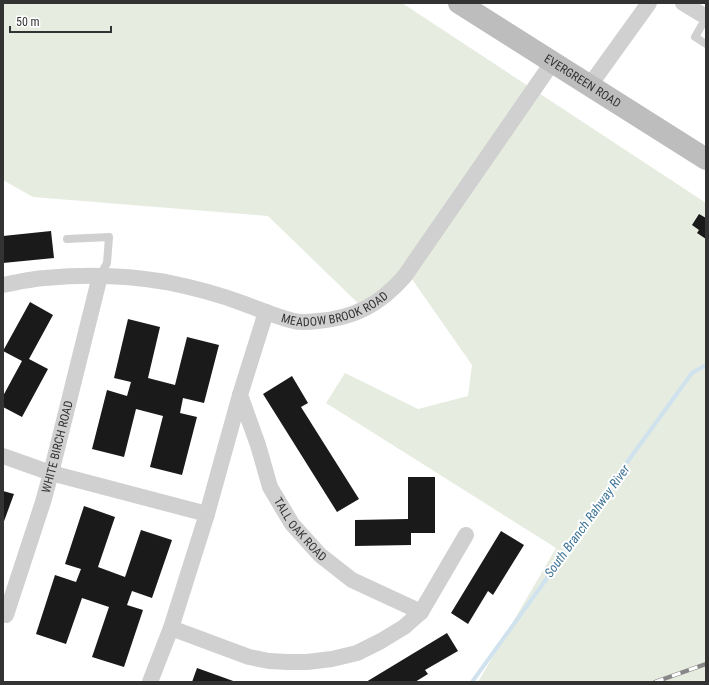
<svg xmlns="http://www.w3.org/2000/svg" width="709" height="685" font-family="'Roboto Condensed',sans-serif">
  <style>
    .green { fill: #e6ecdf }
    .lines { fill: none; stroke-linecap: round; stroke-linejoin: round }
    .stream { stroke: #cfe2ee; stroke-width: 4 }
    .building { fill: #1a1a1a }
    .lane { stroke: #d0d0d0; stroke-width: 8 }
    .street { stroke: #d0d0d0; stroke-width: 16 }
    .secondary { stroke: #bdbdbd; stroke-width: 22 }
    .rail-casing { stroke: #888; stroke-width: 4.5 }
    .rail { stroke: #fff; stroke-width: 3; stroke-dasharray: 9; stroke-linecap: butt }
    .labels { text-anchor: middle; dominant-baseline: central; stroke-width: 4; stroke-linejoin: round; paint-order: stroke }
    .street-label { font-size: 12px; fill: #333; stroke: #fff }
    .water-label { font-size: 13px; font-style: italic; fill: #3f7597; stroke: #fff }
  </style>
  <rect width="100%" height="100%" fill="#fff"/>
  <!-- green -->
  <path class="green" d="M3,3H402L706,203V682H478L556,548L326,403L345,373L418,409L468,396L472,365L407,272L363,308L268,216L33,197L3,180Z"/>
  <g class="lines">
    <!-- stream -->
    <path class="stream" d="M472,682L550,574L612,483L692,373L706,365"/>
  </g>
  <!-- building -->
  <g class="building">
    <path d="M699,214L706,218V239L697,233L699,230L692,225Z"/>
    <path d="M51,231L54,258L3,263V236Z"/>
    <path d="M30,302L53,315L29,359L48,369L22,417L3,407V396L22,361L3,351Z"/>
    <path d="M128,319L160,327L148,378L175,385L187,337L219,345L204,403L183,398L180,413L197,417L182,475L150,467L163,416L136,409L124,457L92,449L107,390L127,396L131,382L114,378Z"/>
    <path d="M292,376L308,403L301,407L359,499L337,512L263,394Z"/>
    <path d="M408,477H435V533H411V545L355,546V520L408,519Z"/>
    <path d="M3,491L14,494L3,524Z"/>
    <path d="M84,506L115,517L98,567L125,577L141,530L172,540L152,598L132,591L127,605L143,610L124,667L92,657L109,607L82,598L66,644L36,634L55,575L76,582L81,569L65,564Z"/>
    <path d="M501,531L524,545L493,595L488,591L468,624L451,613Z"/>
    <path d="M447,633L458,651L425,670L428,674L415,682H366Z"/>
    <path d="M197,668L236,682H192Z"/>
  </g>
  <g class="lines">
    <!-- lane -->
    <g class="lane">
      <path d="M706,18L695,37L706,44"/>
      <path d="M67,239L109,237L107,263L100,276"/>
    </g>
    <!-- street -->
    <g class="street">
      <path d="M683,3L706,17"/>
      <path d="M590,85L649,3"/>
      <path id="s1" d="M3,285C17,282 31,279 45,278C85,274 126,275 166,282C191,287 218,294 242,303C259,309 276,317 294,321C301,323 310,322 318,321C355,318 380,304 404,277L552,63"/>
      <path id="s2" d="M266,312L240,395L258,445L270,487L292,524L320,555L352,580L421,612"/>
      <path d="M3,456L51,473L207,514"/>
      <path id="s3" d="M6,615L43,502L51,473L100,276"/>
      <path d="M171,628L249,657L269,661L288,662H307L332,659L357,653L381,641L404,627L421,612L466,535"/>
      <path d="M150,682L171,628L207,514L240,395"/>
    </g>
    <!-- secondary -->
    <path class="secondary" id="s4" d="M459,3L706,159"/>
    <defs>
      <path id="rail" d="M655,682L706,664"/>
    </defs>
    <!-- rail casing -->
    <use href="#rail" class="rail-casing"/>
    <!-- rail -->
    <use href="#rail" class="rail"/>
  </g>
  <g class="labels">
    <!-- street labels -->
    <g class="street-label">
      <text stroke="none"><textPath href="#s4" startOffset="146">EVERGREEN ROAD</textPath></text>
      <text stroke="none"><textPath href="#s1" startOffset="341">MEADOW BROOK ROAD</textPath></text>
      <text stroke="none"><textPath href="#s3" startOffset="176">WHITE BIRCH ROAD</textPath></text>
      <text stroke="none"><textPath href="#s2" startOffset="236">TALL OAK ROAD</textPath></text>
    </g>
    <!-- water labels -->
    <g class="water-label">
      <text transform="translate(587 521) rotate(-54)">South Branch Rahway River</text>
    </g>
  </g>
  <!-- border -->
  <rect width="709" height="685" fill="none" stroke="#333333" stroke-width="8"/>
  <!-- scale -->
  <path d="M10 26v6h101v-6" fill="none" stroke="#333333" stroke-width="2"/>
  <text x="16" y="26" font-size="12" fill="#333333" stroke="#ffffff" stroke-width="3" paint-order="stroke">50 m</text>
</svg>
